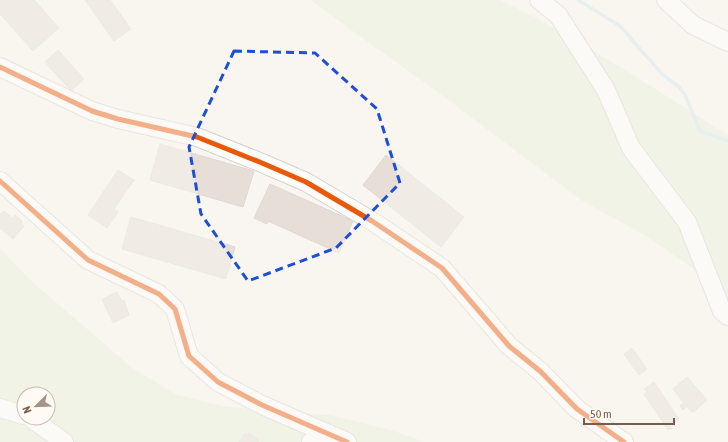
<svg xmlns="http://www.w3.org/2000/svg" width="728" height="442" font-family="'Asap Condensed',sans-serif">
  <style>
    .green { fill: #e7f0db; fill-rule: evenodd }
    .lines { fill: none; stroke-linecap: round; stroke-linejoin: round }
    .stream { stroke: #d0e8ea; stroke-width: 3.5 }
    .building { fill: #e6ded7; stroke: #e2d8d2 }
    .minor-casing { stroke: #d7d1cb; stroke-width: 20 }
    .minor { stroke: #fefefd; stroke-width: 18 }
    .cycleway-casing { stroke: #fffaf3; stroke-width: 8 }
    .cycleway { stroke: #e8590c; stroke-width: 5 }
    .marked { fill: none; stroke: #1d4ed8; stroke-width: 3; stroke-dasharray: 8 5; stroke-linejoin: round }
  </style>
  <rect width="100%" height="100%" fill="#f9f5f0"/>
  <!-- green -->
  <g class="green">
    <path d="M310,0H500L535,17L627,71L728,135V301L701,274L646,236L581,200L443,96Z"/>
    <path d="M0,248L27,277L131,367L175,394L222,406L271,411L330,415L394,431L425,442H0ZM24,394H48V418H24Z"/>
  </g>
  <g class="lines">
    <!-- stream -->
    <path class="stream" d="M578,0L620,26L662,74L679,87L685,95L700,131L728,141"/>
  </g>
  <!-- building -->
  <g class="building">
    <path d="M0,0H34L59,28L33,51L0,14Z"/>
    <path d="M85,0H110L131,29L114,41Z"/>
    <path d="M58,50L84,79L71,91L45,62Z"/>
    <path d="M160,144L254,171L243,207L150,180Z"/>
    <path d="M386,155L464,217L441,247L363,185Z"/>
    <path d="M118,170L134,180L114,209L118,212L107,228L88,215Z"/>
    <path d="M270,184L353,221L339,253L268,221L267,224L254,218Z"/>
    <path d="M4,211L12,218L15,215L22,221L21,223L24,226L13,239L0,228V215Z"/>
    <path d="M131,217L235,247L226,279L122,249Z"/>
    <path d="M117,292L122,301L124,300L129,315L113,323L102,299Z"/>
    <path d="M632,348L647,369L639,375L624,354Z"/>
    <path d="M687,377L707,400L692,413L687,406L683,410L680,406L684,403L673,389Z"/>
    <path d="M654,382L679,419L669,425L672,428L668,430L644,394L647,392L644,389Z"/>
    <path d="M249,433L258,440L257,441L259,442H239L245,434L247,435Z"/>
  </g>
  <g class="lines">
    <defs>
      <g id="minor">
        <path d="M539,0L558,15L606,90L631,148L687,222L722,311L728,316"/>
        <path d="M666,0L693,25L728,42"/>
        <path d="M0,67L92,111L118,119L197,137L262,163L306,182L372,221L442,268L509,346L540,371L577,409L624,442"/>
        <path d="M0,181L88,260L159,294L175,309L189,356L218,382L262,405L347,442"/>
        <path d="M0,408L24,415"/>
        <path d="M31,418L64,442"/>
        <path d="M311,442L340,439"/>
      </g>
    </defs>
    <!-- minor casing -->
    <use href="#minor" class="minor-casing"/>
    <!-- minor -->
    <use href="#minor" class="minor"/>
    <defs>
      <g id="cycleway">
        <path d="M0,67L92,111L118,119L197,137L262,163L306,182L372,221L442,268L509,346L540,371L577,409L624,442"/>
        <path d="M0,181L88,260L159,294L175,309L189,356L218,382L262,405L347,442"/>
      </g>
    </defs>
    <!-- cycleway casing -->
    <use href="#cycleway" class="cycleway-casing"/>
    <!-- cycleway -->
    <use href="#cycleway" class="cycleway"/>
  </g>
  <!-- marked area -->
  <path d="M0 0H728V442H0ZM234,51L315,53L377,109L400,183L336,248L248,281L201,214L189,147Z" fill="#f9f5f0" fill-opacity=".55" fill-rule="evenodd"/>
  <path class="marked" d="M234,51L315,53L377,109L400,183L336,248L248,281L201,214L189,147Z"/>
  <!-- north arrow -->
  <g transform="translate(36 406) rotate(247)"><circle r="19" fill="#fffaf3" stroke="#cabbb1"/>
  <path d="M0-3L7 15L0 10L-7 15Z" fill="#a69286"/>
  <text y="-6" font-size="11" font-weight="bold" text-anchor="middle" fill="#7a5c4d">N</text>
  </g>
  <!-- scale -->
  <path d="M584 418v6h90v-6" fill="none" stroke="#7a5c4d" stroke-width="2"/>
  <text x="590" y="418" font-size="12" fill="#7a5c4d" stroke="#fffaf3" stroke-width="3" paint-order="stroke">50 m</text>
</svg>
